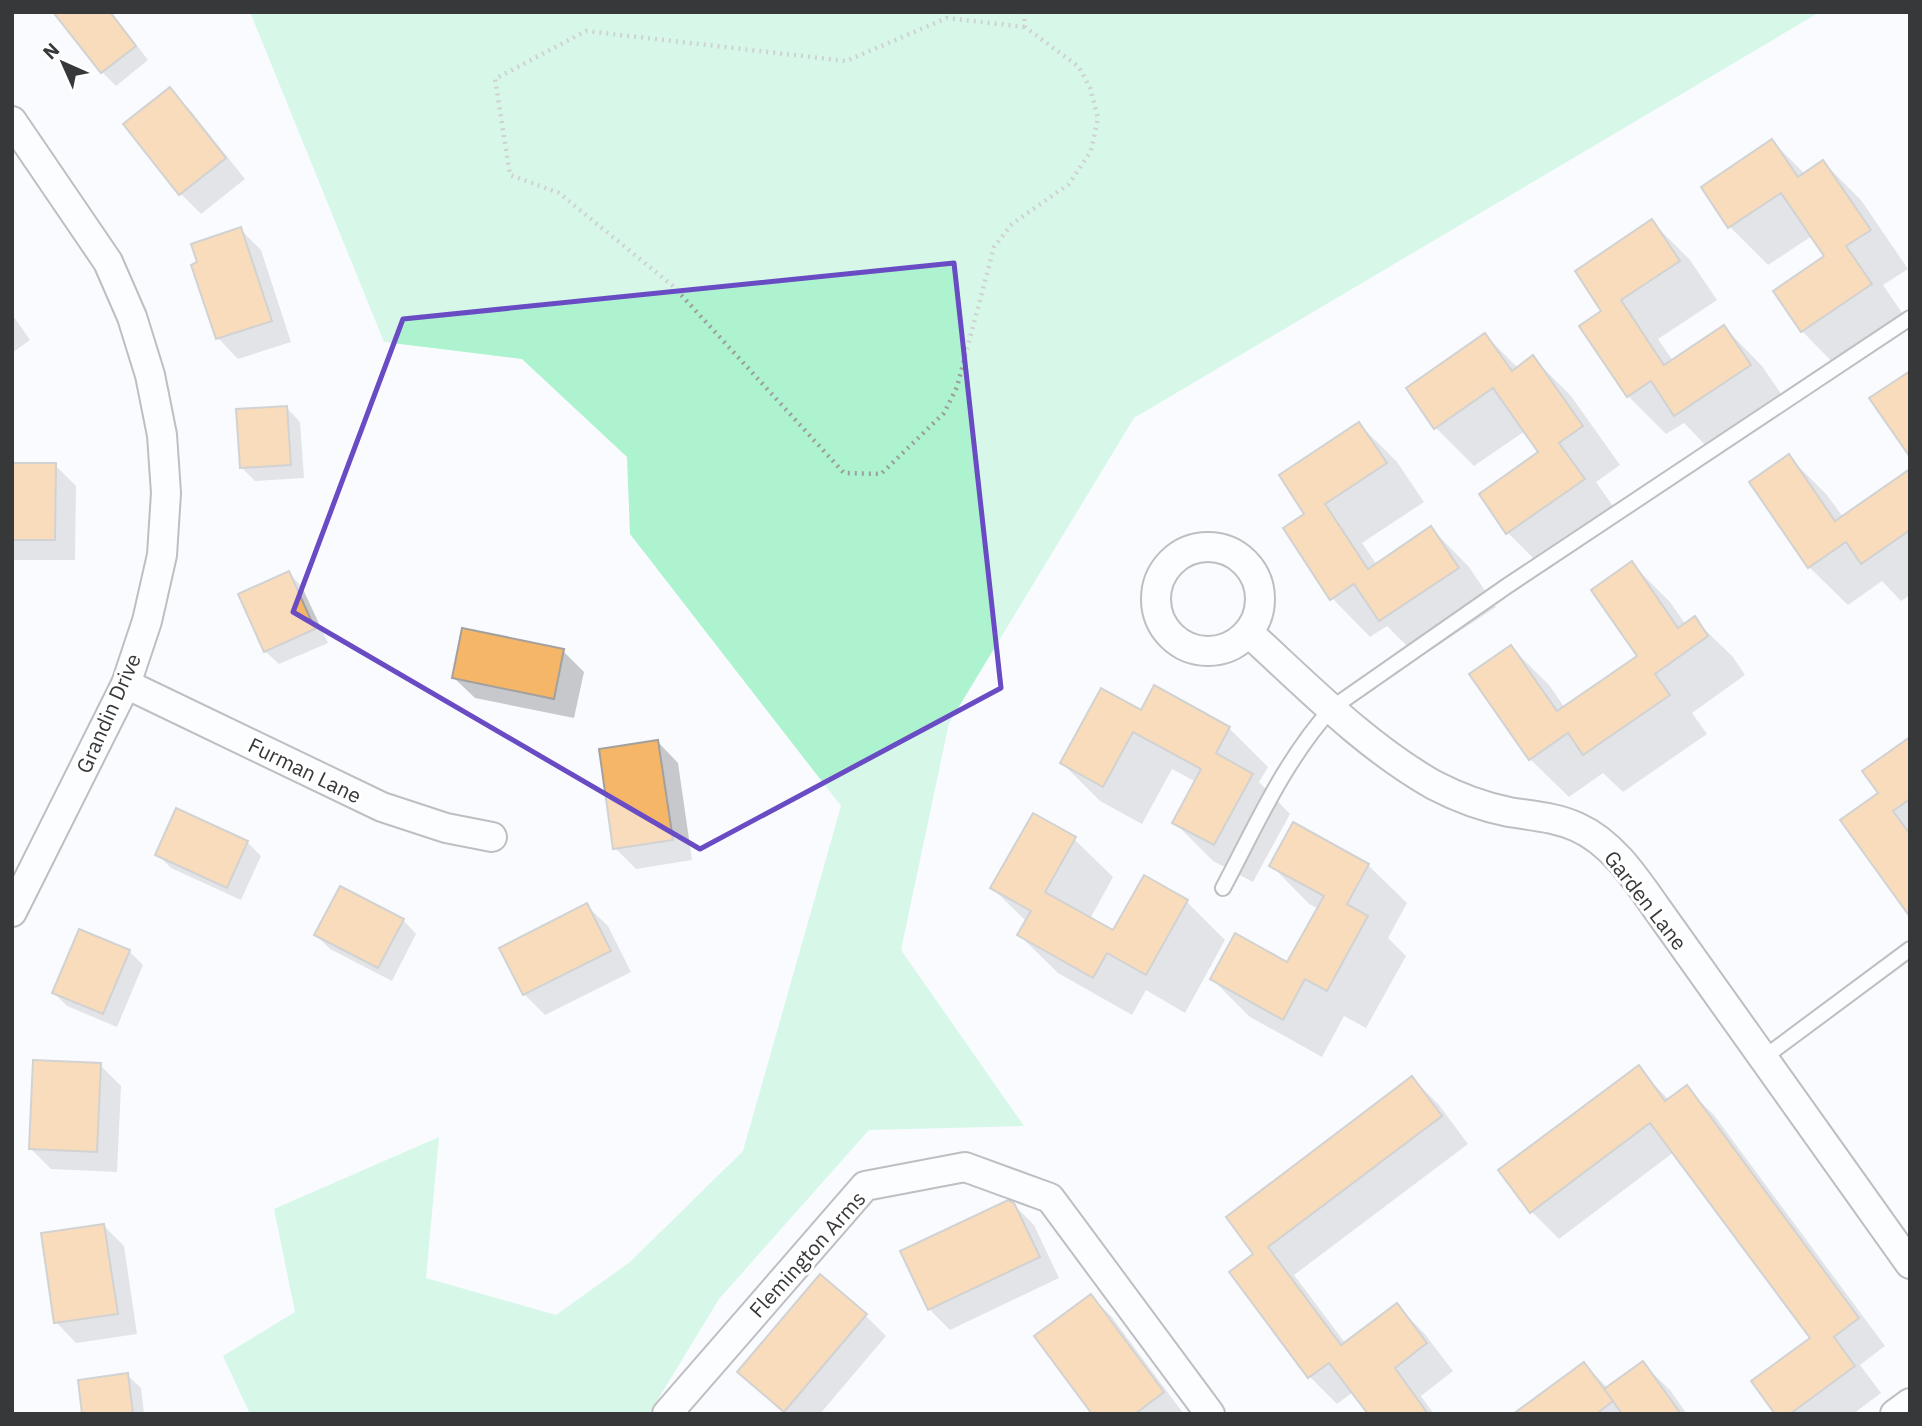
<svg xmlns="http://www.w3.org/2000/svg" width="1922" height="1426" font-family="'IBM Plex Sans',sans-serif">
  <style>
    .green { fill: #adf3cf }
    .shadow { fill: #0003 }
    .building { fill: #f6b668; stroke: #a3a09d; stroke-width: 2 }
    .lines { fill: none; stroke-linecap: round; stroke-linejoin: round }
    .lane-casing { stroke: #737578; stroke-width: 18 }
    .street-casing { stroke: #737578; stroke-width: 32 }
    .path { stroke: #9c9ea0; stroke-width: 4.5; stroke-dasharray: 2 5; stroke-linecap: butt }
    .lane { stroke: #fff; stroke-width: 14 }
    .street { stroke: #fff; stroke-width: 28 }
    .marked { fill: none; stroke: #694bc4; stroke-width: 5; stroke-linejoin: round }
    .labels { text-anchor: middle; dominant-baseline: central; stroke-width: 6; stroke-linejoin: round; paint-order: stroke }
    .street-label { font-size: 21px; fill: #373839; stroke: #fff }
  </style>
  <rect width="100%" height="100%" fill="#f9fbff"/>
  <!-- green -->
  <path class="green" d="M250,12H1820L1134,418L949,723L901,950L1024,1126L869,1130L719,1299L649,1414H250L223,1356L295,1312L274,1209L439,1137L426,1278L556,1315L630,1262L743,1151L841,806L630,534L627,457L522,359L384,342Z"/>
  <!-- shadow -->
  <g class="shadow">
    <path d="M61,12H111L148,60L116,86L102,72L57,15Z"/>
    <path d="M169,89L190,110L245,179L201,214L181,194L125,124Z"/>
    <path d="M1772,141L1805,174L1823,162L1861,200L1908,269L1883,285L1909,323L1840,370L1802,331L1827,257L1812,236L1768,265L1730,227L1703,187Z"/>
    <path d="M1652,222L1690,260L1717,300L1658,339L1673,361L1724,327L1762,366L1788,404L1714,454L1684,423L1666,434L1628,396L1604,311Z"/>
    <path d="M240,229L261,250L291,342L238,359L218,338Z"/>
    <path d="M12,314L30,340L12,353Z"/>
    <path d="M1485,335L1518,368L1533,358L1571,396L1620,465L1596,482L1622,519L1546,571L1508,533L1481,494L1540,453L1525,431L1474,466L1436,428L1409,389Z"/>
    <path d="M287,408L300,422L304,478L255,481L241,467Z"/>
    <path d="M1359,424L1397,462L1424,502L1362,543L1377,565L1431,528L1469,567L1496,607L1419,658L1387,626L1370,637L1332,598L1307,514Z"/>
    <path d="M1789,457L1827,495L1843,517L1910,471V595L1901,601L1882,581L1848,605L1809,567Z"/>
    <path d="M12,465H55L76,486L75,560H12Z"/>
    <path d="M1632,564L1670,602L1686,625L1694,619L1733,657L1745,675L1692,713L1707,734L1623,792L1603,773L1569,797L1530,759L1511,647L1549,685L1565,708L1639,657Z"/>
    <path d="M289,573L302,587L328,643L279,664L265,651Z"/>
    <path d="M563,651L584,672L574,718L475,698L454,678Z"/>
    <path d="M1141,712L1229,728L1268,767L1259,782L1290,814L1253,882L1213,861L1174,822L1196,782L1172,769L1142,824L1100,801L1062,763Z"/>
    <path d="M1910,739V909L1880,794Z"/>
    <path d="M658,742L678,763L692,860L636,869L615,848Z"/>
    <path d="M1074,839L1113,877L1090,919L1114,932L1144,878L1187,902L1225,940L1185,1013L1146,990L1132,1015L1058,973L1019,935L1027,922L992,888Z"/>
    <path d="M247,842L261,856L241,900L171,868L157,854Z"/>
    <path d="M1271,865H1368L1407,903L1388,938L1406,956L1366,1028L1344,1016L1322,1057L1250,1017L1212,979L1288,965L1319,909L1309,904Z"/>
    <path d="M587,906L608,926L631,972L545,1015L524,994Z"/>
    <path d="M403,920L416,934L392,981L330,949L316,935Z"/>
    <path d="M129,951L143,965L117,1027L67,1006L54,993Z"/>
    <path d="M100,1065L121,1086L117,1172L51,1169L30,1148Z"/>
    <path d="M1638,1068L1669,1100L1686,1088L1714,1115L1885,1346L1860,1365L1881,1393L1853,1414H1778L1812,1338L1674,1152L1559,1239L1532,1212Z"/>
    <path d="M1412,1078L1439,1105L1468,1144L1294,1275L1346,1344L1397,1306L1424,1333L1453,1371L1421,1396L1434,1414H1370L1353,1392L1337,1404L1310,1377L1232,1272L1256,1254Z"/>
    <path d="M1013,1204L1034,1225L1059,1278L950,1330L929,1309L902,1252Z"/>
    <path d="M104,1226L124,1246L137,1334L76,1343L56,1322Z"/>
    <path d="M1090,1296L1111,1316L1183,1413L1095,1414Z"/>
    <path d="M865,1315L886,1336L820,1414H784L739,1372Z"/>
    <path d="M1642,1363L1670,1390L1687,1414H1516L1584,1364L1608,1388Z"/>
    <path d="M127,1375L141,1388L144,1414H84Z"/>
  </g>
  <!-- building -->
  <g class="building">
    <path d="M53,12H110L136,46L101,73Z"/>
    <path d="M170,87L226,158L179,195L123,124Z"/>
    <path d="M1772,139L1798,177L1823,160L1871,230L1846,246L1872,284L1801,332L1773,291L1824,256L1781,193L1728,228L1701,187Z"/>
    <path d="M1652,219L1680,261L1621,300L1664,365L1724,325L1751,365L1674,416L1651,381L1627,397L1579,326L1601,311L1575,271Z"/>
    <path d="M241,227L272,321L216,339L191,265L197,262L191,244Z"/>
    <path d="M1485,333L1512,371L1533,355L1583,426L1559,443L1585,479L1506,534L1479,494L1538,452L1493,388L1434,429L1406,388Z"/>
    <path d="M1910,371V457L1869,398Z"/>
    <path d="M287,406L291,465L240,468L236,409Z"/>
    <path d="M1359,422L1387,463L1325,504L1368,569L1431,526L1459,568L1379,621L1354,584L1330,600L1283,528L1304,514L1279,475Z"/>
    <path d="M1789,454L1835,521L1910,469V530L1861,564L1846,542L1808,568L1749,482Z"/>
    <path d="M12,463H56L55,540H12Z"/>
    <path d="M1632,561L1678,628L1695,616L1708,636L1655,674L1670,695L1583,755L1568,733L1529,760L1469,674L1511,645L1557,711L1637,656L1591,590Z"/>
    <path d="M289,571L315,629L264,652L238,594Z"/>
    <path d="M462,628L564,649L554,699L452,678Z"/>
    <path d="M1154,685L1230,727L1216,753L1253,774L1214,845L1172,823L1201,769L1133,732L1103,787L1060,763L1101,688L1141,710Z"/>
    <path d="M1910,737V799L1893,811L1910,834V917L1840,820L1878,793L1862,771Z"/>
    <path d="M658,740L673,840L613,849L599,749Z"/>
    <path d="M176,808L248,841L227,888L155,855Z"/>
    <path d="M1033,813L1076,837L1045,892L1113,930L1144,875L1188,900L1146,975L1107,953L1093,978L1017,935L1031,911L990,888Z"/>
    <path d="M1293,822L1369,864L1347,904L1368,916L1327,991L1305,979L1283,1020L1210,979L1235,933L1287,962L1324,896L1269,866Z"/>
    <path d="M340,886L404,919L378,968L314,935Z"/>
    <path d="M587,903L611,951L523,995L499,948Z"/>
    <path d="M79,929L130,950L103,1014L52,993Z"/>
    <path d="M33,1060L101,1063L97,1152L29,1149Z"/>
    <path d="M1639,1065L1665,1101L1687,1085L1859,1318L1834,1337L1855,1366L1790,1414H1775L1751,1381L1810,1338L1650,1123L1530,1213L1498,1170Z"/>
    <path d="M1412,1076L1442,1116L1268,1247L1341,1345L1397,1303L1427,1343L1395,1368L1428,1414H1368L1329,1363L1308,1378L1229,1272L1253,1254L1226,1217Z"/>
    <path d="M1008,1200L1014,1203L1040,1257L928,1310L900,1251Z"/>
    <path d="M104,1224L118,1314L54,1323L41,1233Z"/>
    <path d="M820,1274L867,1314L784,1412L737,1372Z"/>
    <path d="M1091,1294L1164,1392L1135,1414H1092L1034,1336Z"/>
    <path d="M1643,1361L1681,1414H1622L1604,1389Z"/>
    <path d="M1584,1362L1613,1401L1596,1414H1513Z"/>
    <path d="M128,1373L133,1414H82L78,1380Z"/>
  </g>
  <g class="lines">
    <defs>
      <g id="lane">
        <path d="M1223,888C1256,826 1284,761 1332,708L1507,586L1910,318"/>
        <path d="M1762,1059L1910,949"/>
      </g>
      <g id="street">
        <path d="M12,121L108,262L132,317L150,375L162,435L166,493L162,555L147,621L126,684L12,912"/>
        <circle cx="1208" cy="599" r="52"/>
        <path d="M1249,633C1307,686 1365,746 1434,785C1457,797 1484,807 1509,812C1533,816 1555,817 1577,827C1611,842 1634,876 1655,906L1910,1264"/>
        <path d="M126,684L382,807L446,828L492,837"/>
        <path d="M667,1414L865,1186L965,1167L1050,1198L1210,1414"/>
        <path d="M1895,1414L1910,1403"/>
      </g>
    </defs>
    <!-- lane casing -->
    <use href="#lane" class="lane-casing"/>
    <!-- street casing -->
    <use href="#street" class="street-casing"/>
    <!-- path -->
    <path class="path" d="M1024,12L1025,27L1079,67L1090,88L1098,118L1091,151L1069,184L1012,224L994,247L957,387L944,413L881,474L844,473L673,286L559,193L510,175L495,79L586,31L846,61L947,18L1025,27"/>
    <!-- lane -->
    <use href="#lane" class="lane"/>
    <!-- street -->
    <use href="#street" class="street"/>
  </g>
  <!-- marked area -->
  <path d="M0 0H1922V1426H0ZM954,263L1001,688L700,849L293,612L403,319Z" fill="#f9fbff" fill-opacity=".55" fill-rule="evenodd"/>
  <path class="marked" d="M954,263L1001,688L700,849L293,612L403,319Z"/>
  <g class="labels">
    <!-- street labels -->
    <g class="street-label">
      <text transform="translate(108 713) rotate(-66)">Grandin Drive</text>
      <text transform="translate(305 770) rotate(26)">Furman Lane</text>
      <text transform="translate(1646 900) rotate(52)">Garden Lane</text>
      <text transform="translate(807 1254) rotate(-48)">Flemington Arms</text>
    </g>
  </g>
  <!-- border -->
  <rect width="1922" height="1426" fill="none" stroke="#373839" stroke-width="28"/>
  <!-- north arrow -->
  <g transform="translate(63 63) rotate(315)" stroke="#ffffff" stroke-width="5" paint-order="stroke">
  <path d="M0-5L12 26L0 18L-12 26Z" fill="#373839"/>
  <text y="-10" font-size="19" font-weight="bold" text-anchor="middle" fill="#373839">N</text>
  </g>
</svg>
